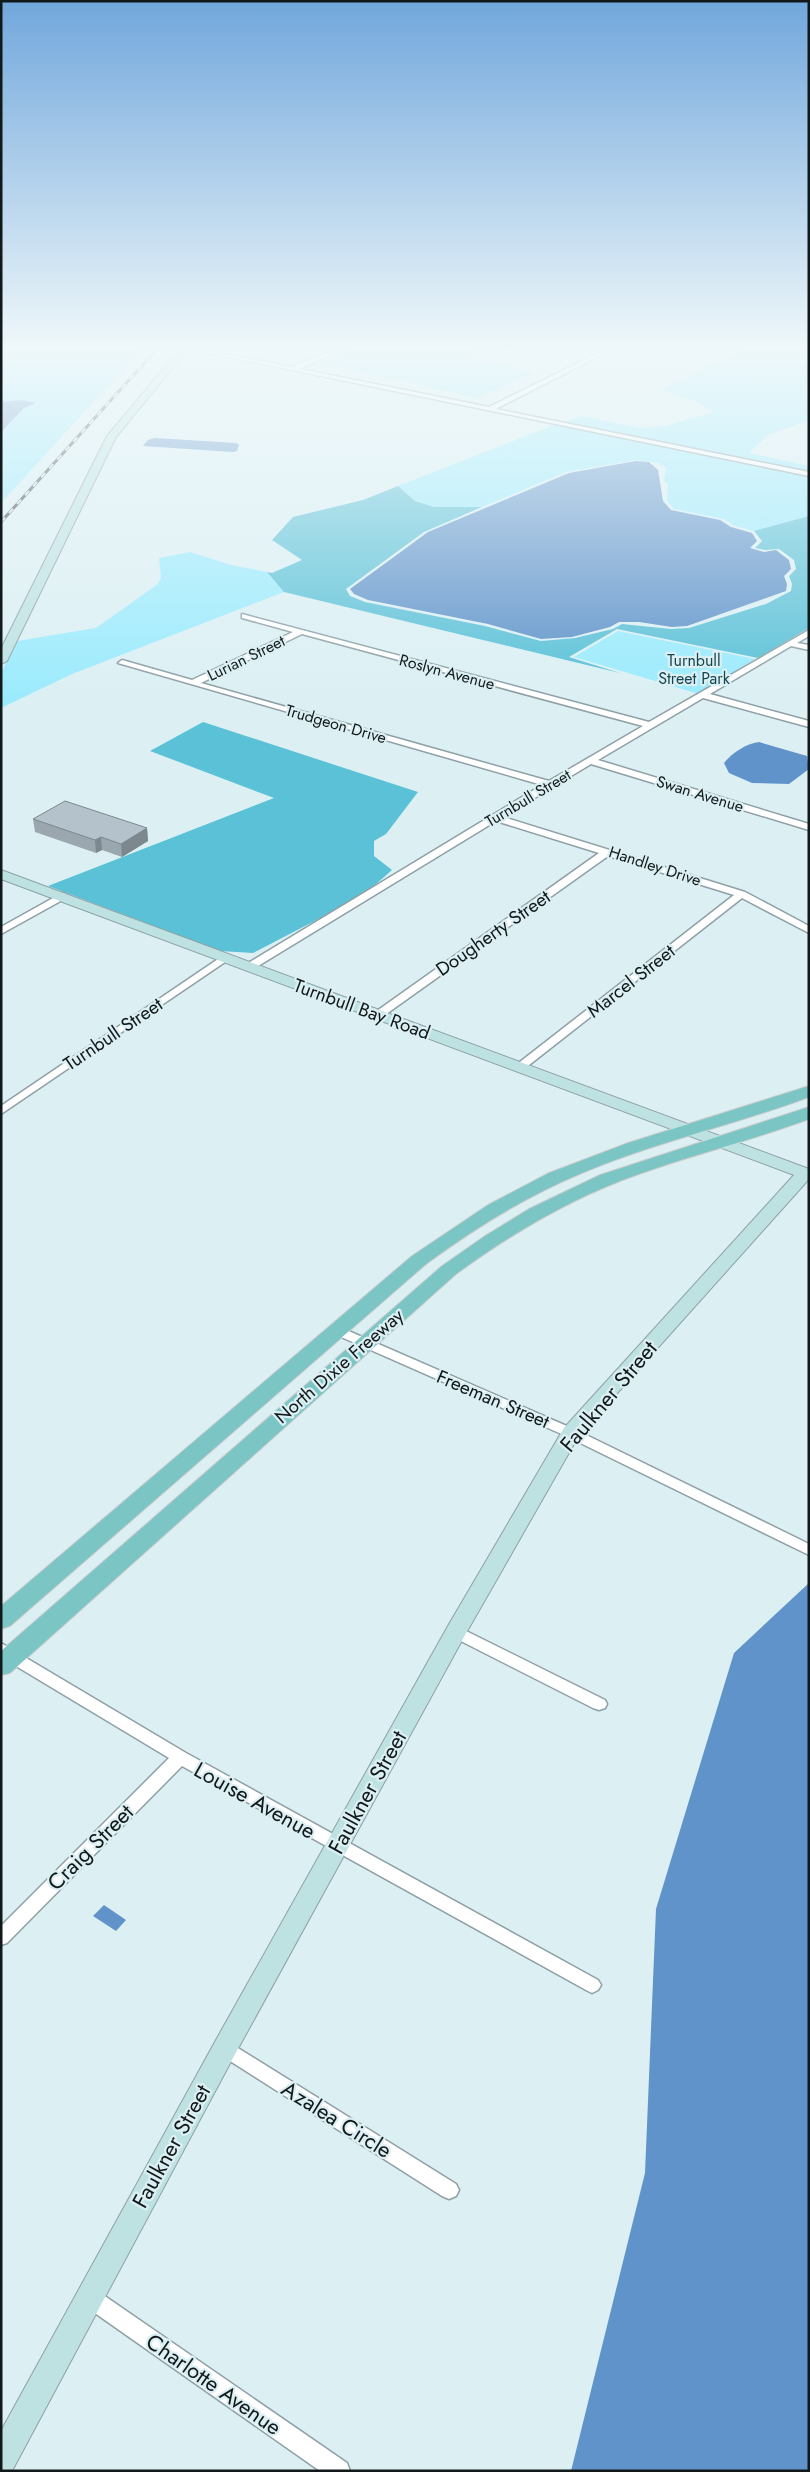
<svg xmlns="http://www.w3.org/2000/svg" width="810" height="2472" font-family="Jost,sans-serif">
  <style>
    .green { fill: #9cebfd }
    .forest { fill: #5bc1d7 }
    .water { fill: #6093ca }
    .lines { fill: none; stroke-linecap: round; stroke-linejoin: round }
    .street-casing { stroke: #8ea0a5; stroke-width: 3 }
    .secondary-casing { stroke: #8ea0a5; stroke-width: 2 }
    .primary-casing { stroke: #cbcccd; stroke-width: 2 }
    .street { fill: #fff; fill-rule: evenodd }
    .secondary { fill: #bee2e2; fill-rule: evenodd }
    .primary { fill: #7cc5c5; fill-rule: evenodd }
    .rail-casing { stroke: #3e484a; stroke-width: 3 }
    .rail { stroke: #dcf0f4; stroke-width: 2; stroke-dasharray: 6; stroke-linecap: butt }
    .wall { fill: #9aa7af }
    .shaded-wall { fill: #7d888e }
    .building { fill: #b3c2cb; stroke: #7d888e }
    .labels { text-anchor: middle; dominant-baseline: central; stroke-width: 4.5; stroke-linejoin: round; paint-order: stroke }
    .far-street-label { font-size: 16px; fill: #12191b; stroke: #dcf0f4 }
    .far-park-label { font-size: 16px; fill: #16444e; stroke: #dcf0f4 }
    .street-label { font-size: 19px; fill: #12191b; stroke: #dcf0f4 }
    .near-street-label { font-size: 22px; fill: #12191b; stroke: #dcf0f4 }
  </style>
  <rect width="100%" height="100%" fill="#dcf0f4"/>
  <!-- green -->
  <g class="green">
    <path d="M1,349H142L1,503Z"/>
    <path d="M355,349H484L466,356L536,373L477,398L320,363Z"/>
    <path d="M744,349H809V420L768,435L749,453L809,466V472L563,422L582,416L639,428L666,426L714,412L694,401L661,390Z"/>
    <path d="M557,424L809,476V516L754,531L735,526L724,519L674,509L667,501L668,484L664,481L666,468L659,463L636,460L566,472L482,507H434L415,501L398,486Z"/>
    <path d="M190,552L231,565L267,572L284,592L72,674L1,708V673L17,641L96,628L158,584L161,578L159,558Z"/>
    <path d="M618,631L755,659L699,694L574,657Z"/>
  </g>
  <!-- forest -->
  <g class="forest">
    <path d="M398,486L415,501L434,507H482L424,532L346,589L350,596L365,602L485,626L541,641L575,638L613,629L622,624L671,629L689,628L766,604L791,591L792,584L789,576L796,569L794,560L779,549L765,550L755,548L762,541L754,531L809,516V628L758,658L617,629L569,657L620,673L284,592L267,572L272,573L302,560L272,540L293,517L363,500Z"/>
    <path d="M203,722L418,792L386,834L374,841V856L392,870L375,885L332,912L253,953L220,951L48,886L274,798L150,751Z"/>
  </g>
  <!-- water -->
  <g class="water">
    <path d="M22,400L36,403L24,408L1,432V402Z"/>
    <path d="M155,438L236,443L239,445L237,451L233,452L143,446L148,440Z"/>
    <path d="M636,461L649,462L658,470L663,501L671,510L720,520L731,527L752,533L757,541L750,548L764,552L776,550L789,560L791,569L784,576L787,584L786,591L687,626L672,627L639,622H619L610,627L572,637L541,639L488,624L368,600L354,594L350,589L428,532L569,473Z"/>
    <path d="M759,742L807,756L809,769L789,784L752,783L729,773L724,763C733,752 746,744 759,742Z"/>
    <path d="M809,1583V2471H571L645,2173L656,1909L734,1653Z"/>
    <path d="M104,1905L126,1920L116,1931L93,1916Z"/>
  </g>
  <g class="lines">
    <defs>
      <g id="street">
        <path d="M189,349H199L292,367L336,349H343L300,369L489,407L606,349H613L496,409L809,472V476Z"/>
        <path d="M242,614L649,722L809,630V636L797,643L809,645V650L791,646L710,694L809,721V727L703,698L598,760L809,824V830L591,764L503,817L745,892L809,926V933L742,898L524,1069H516L514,1067L516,1065L734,895L608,856L382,1017H374L373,1015L374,1013L599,853L496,821L253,969H245V965L542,785L118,663L122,660L192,680L293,632L242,618ZM302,634L643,726L549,781L201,683Z"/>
        <path d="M62,893L66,894V898L1,934V927Z"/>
        <path d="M224,955L228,956V960L1,1114V1106Z"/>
        <path d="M337,1326L576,1430L809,1544V1555L566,1436L332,1333L330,1330Z"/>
        <path d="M456,1626L605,1700L607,1704L605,1708L599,1710L593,1708L451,1636L448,1632L451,1628Z"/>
        <path d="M1,1643L186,1753L598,1980L601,1985L598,1990L592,1993L586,1990L182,1766L7,1943L1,1945V1926L169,1758L1,1657Z"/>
        <path d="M225,2040L456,2184L459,2190L456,2196L449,2199L442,2196L219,2054L216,2048L219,2042Z"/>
        <path d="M89,2287L96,2290L347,2463L350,2471H320L82,2304L79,2297L82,2290Z"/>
      </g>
      <g id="secondary">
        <path d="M180,349H188L116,437L7,661L1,664V649L107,436Z"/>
        <path d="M1,870L809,1169V1179L578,1437L465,1635L234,2056L12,2471H1V2431L216,2040L448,1626L564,1428L794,1175L1,879Z"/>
      </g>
      <g id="primary">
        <path d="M809,1086V1097C734,1125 656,1142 582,1173C526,1196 475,1228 426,1264L10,1626L1,1629V1606L412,1256L488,1205L549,1173L628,1143Z"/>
        <path d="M809,1107V1119C753,1140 695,1154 639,1174C573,1197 512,1233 456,1274L10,1673L1,1675V1651L442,1266L485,1236L529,1209L600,1175Z"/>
      </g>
    </defs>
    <!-- street casing -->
    <use href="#street" class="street-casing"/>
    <!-- secondary casing -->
    <use href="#secondary" class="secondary-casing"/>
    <!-- primary casing -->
    <use href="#primary" class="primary-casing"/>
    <!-- street -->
    <use href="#street" class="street"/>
    <!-- secondary -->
    <use href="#secondary" class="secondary"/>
    <!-- primary -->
    <use href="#primary" class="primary"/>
    <defs>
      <path id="rail" d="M1,522L157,349"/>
    </defs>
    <!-- rail casing -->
    <use href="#rail" class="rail-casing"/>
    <!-- rail -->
    <use href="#rail" class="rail"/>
  </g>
  <!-- wall -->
  <path class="wall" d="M33,819L147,828L148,841L122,857L102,850L96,853L35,832Z"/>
  <!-- shaded-wall -->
  <g class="shaded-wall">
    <path d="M147,828L148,841L122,857L121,844Z"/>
    <path d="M101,837L102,850L96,853L95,840Z"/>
  </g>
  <!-- building -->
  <path class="building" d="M65,801L147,828L121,844L101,837L95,840L33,819Z"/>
  <!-- sky -->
  <linearGradient id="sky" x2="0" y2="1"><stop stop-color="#71a7dc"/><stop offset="0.5" stop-color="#eff8fa"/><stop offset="1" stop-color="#eff8fa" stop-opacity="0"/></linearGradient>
  <rect width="810" height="695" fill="url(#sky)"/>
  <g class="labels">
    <!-- far-street labels -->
    <g class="far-street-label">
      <text transform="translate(246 658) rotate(-26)">Lurian Street</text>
      <text transform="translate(447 672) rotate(15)">Roslyn Avenue</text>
      <text transform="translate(336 724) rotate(16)">Trudgeon Drive</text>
      <text transform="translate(700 794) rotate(17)">Swan Avenue</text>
      <text transform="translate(528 798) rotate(-31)">Turnbull Street</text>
      <text transform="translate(655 866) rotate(18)">Handley Drive</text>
    </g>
    <!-- far-park labels -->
    <g class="far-park-label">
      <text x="694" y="660">Turnbull<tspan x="694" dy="18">Street Park</tspan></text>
    </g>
    <!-- street labels -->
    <g class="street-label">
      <text transform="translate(493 933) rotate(-35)">Dougherty Street</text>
      <text transform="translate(631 981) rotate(-38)">Marcel Street</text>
      <text transform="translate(362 1009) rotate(20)">Turnbull Bay Road</text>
      <text transform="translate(113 1034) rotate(-34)">Turnbull Street</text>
      <text transform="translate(339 1366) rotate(-41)">North Dixie Freeway</text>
      <text transform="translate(493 1399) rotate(23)">Freeman Street</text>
    </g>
    <!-- near-street labels -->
    <g class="near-street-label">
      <text transform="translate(608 1396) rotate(-50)">Faulkner Street</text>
      <text transform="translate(367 1792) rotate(-61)">Faulkner Street</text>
      <text transform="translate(255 1800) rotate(29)">Louise Avenue</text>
      <text transform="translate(90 1847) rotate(-45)">Craig Street</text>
      <text transform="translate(337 2119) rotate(32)">Azalea Circle</text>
      <text transform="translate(171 2146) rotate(-61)">Faulkner Street</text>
      <text transform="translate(214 2384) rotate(35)">Charlotte Avenue</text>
    </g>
  </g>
  <!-- border -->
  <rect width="810" height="2472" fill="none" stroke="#12191b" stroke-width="5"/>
</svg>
